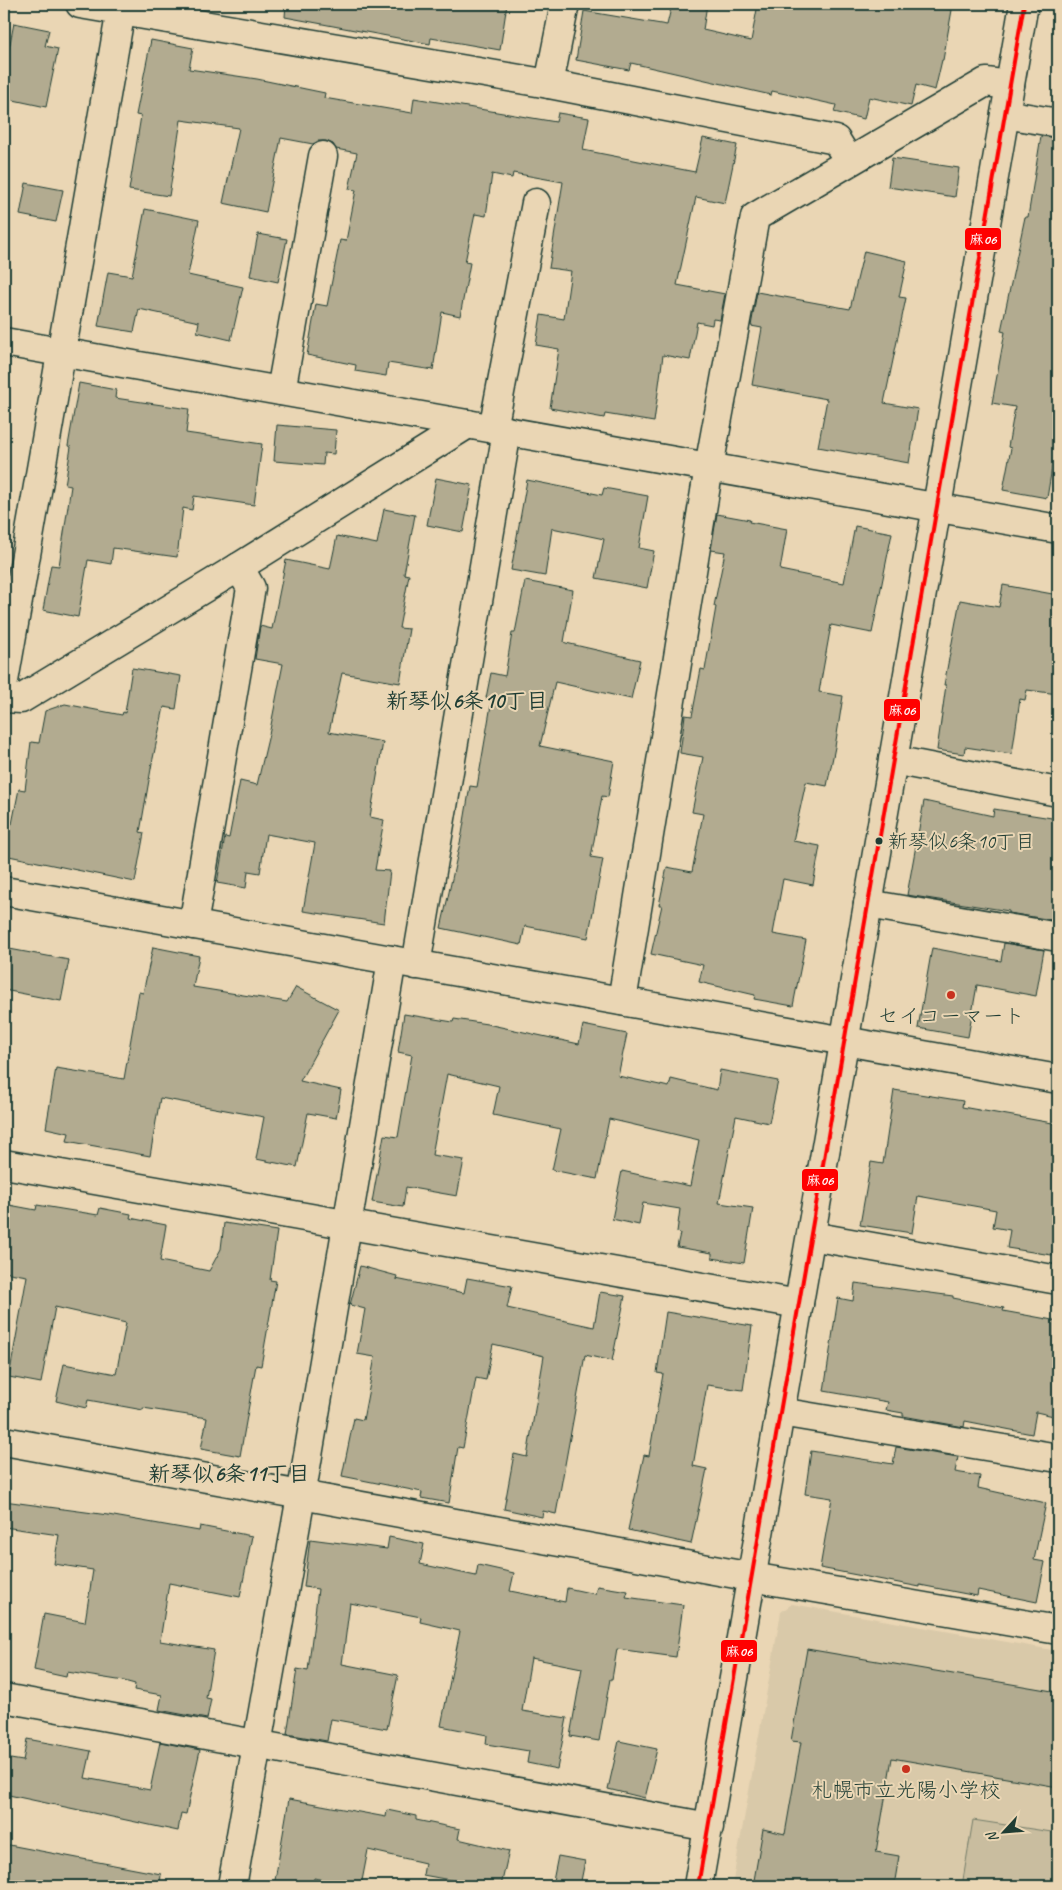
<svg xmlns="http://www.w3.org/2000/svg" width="1062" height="1890" font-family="Caveat,'Klee One',sans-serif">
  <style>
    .built { fill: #d9c9a9 }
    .green { fill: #c9bd9f; stroke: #747d6a }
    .building { fill: #b2ab90; stroke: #1f3d34 }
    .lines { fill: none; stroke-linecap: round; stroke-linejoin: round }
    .minor-casing { stroke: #1f3d34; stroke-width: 31 }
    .minor { stroke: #ead6b4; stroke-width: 28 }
    .bus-1-casing { stroke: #ead6b4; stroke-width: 8 }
    .bus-1 { stroke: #f00; stroke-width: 4 }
    .bus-dot { fill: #1f3d34; stroke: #ead6b4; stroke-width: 2 }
    .poi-dot { fill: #c8321e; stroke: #ead6b4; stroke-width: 2 }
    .labels { text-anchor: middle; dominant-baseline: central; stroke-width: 4; stroke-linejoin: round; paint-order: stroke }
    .bus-label { font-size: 20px; fill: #1f3d34; stroke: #ead6b4; text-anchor: start }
    .poi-label { font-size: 21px; fill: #1f3d34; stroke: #ead6b4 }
    .neighbourhood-label { font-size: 22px; font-weight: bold; fill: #1f3d34; stroke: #ead6b4 }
    .line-badge { stroke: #ead6b4; stroke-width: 2 }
    .badge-label { font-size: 14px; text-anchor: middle; font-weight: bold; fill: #fff }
  </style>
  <rect width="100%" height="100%" fill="#ead6b4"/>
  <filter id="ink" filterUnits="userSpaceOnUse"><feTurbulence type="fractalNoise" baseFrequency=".02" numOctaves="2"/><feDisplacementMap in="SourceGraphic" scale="10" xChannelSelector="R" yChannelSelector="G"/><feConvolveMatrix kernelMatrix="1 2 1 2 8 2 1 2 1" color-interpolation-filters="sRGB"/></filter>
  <g filter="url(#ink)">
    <!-- built -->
    <path class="built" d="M792,1604L1058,1651V1886H732L781,1612Z"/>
    <!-- green -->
    <path class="green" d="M973,1820L1058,1833V1886H962Z"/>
    <!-- building -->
    <g class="building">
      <path d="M286,4H507L500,50L431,38L430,44L285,17Z"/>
      <path d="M672,4H707L703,30L751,41L758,4H919L952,10L943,60H942L935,90L916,85L911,106L869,97L864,119L834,112L836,105L772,91L771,95L631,63L629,70L576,60L584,11L667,25Z"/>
      <path d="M14,23L49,30L45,46L58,49L46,107L4,98V74Z"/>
      <path d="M151,40L193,48L189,69L257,79L325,93L324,98L412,113L414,98L556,122L558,113L589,118L583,150L695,172L703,138L737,145L725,203L696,197L677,285L725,294L720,320L713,319L712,325L697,322L690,360L663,355L654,422L605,414L604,418L550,408L559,349L536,345L541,315L564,319L571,271L549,268L563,182L513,173L512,178L492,174L486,216L475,214L465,262L470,263L460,316L442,312L433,370L388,363L386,376L355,371L356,365L307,355L316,304L327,306L340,240L346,241L356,190L349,189L357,153L336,149L333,144L326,141H318L313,144L281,138L266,212L223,203L239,128L181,120L169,196L129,190L141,116L136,115Z"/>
      <path d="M1041,136L1058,138V431L1047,498L1003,490L1011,448L1008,447L1015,407L992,403L1005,332L1001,331L1025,217H1028Z"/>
      <path d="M892,158L959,168L955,197L888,187Z"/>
      <path d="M26,183L63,190L56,222L20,215Z"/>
      <path d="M145,209L199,220L188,275L243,287L231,340L197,332L199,322L139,309L134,332L98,326L108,272L132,276Z"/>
      <path d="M258,234L287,239L278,282L250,276Z"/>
      <path d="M864,251L907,261L899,297L906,298L884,403L918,409L909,463L818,447L827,399L752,385L762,328L751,326L757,292L850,309Z"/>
      <path d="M79,383L116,390L115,398L189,409L186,433L262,444L254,505L194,496L192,510L183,508L177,557L113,548L111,564L88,560L78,617L43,610L51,565L59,566L71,486L65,485L71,447L68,446Z"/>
      <path d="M277,425L336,430L334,454L324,453L323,465L274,461Z"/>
      <path d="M436,478L472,485L463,532L427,525Z"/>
      <path d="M527,480L602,495L604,488L648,496L639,548L654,551L647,588L596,578L604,539L552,528L545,576L511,570Z"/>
      <path d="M384,509L415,515L404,574L409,575L399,628L409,629L400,683L342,673L329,732L383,742L370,817L384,820L375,870L390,871L384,923L303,911L315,843L266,834L260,873L248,871L246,888L217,883L225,837L229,838L240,781L257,785L270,730L283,664L255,659L260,626L272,629L286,560L330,569L337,536L377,544Z"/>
      <path d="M717,514L750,520L749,522L787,529L780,570L844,583L855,526L892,533L872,633L831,625L819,692L843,696L835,747L827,786L806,782L793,841L820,846L813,885L783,879L773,934L806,940L793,1006L754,999L755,995L699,982L703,965L651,954L662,905H659L667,867L692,872L703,814L692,812L703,757L680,753L685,715L692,716L701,669L705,670L716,607L714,606L725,552L711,550Z"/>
      <path d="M525,581L573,590L564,642L566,643L640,660L631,699L555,682L540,746L614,761L608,797L602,796L591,857L603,859L588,938L525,926L521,945L441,928L462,834L470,786L477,787L492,699L486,698L491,673L505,676L512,633H515Z"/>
      <path d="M1003,585L1058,595V694L1027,690L1025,700L1020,699L1012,754L965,747L964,754L937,750L946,685H944L960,600L999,607Z"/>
      <path d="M132,668L181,676L176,709L164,707L152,763L140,832L144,833L135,882L4,855V842L7,823L12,824L19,789L25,790L31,742L39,743L45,711L65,704L122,715L123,712L125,713Z"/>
      <path d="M924,801L993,816L994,809L1058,819V921L1009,913V911L907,895Z"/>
      <path d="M1004,943L1044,950L1036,996L977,985L968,1037L918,1028L932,948L1001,961Z"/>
      <path d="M153,947L199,956L193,987L287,1002L296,987L339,1010L300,1081L341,1090L336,1118L308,1113L297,1167L256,1159L264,1117L160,1098L150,1156L67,1141L69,1133L46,1128L56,1068L124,1079L139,992L143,993Z"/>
      <path d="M4,948L69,960L61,1001L4,990Z"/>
      <path d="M404,1014L453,1022L454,1019L487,1024L579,1044L583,1025L627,1034L618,1076L669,1087L671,1079L717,1090L720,1070L778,1081L769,1123L736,1116L719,1203L753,1208L744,1263L712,1258V1253L677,1247L680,1233L677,1232L680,1209L643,1203L639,1225L612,1219L622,1171L690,1186L699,1140L609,1119L597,1179L552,1170L561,1129L493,1115L499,1086L447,1074L432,1155L464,1160L457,1196L406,1187L403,1207L372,1202L384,1135L398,1137L412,1055L398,1052Z"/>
      <path d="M894,1090L963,1101L962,1107L1058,1124V1256L1007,1248L1010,1230L993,1227L996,1210L918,1196L912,1233L860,1225L871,1162L883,1164Z"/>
      <path d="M4,1204L36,1210L37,1205L98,1215L100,1208L131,1214L130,1218L166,1225L160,1261L209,1271L221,1249L224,1223L277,1231L270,1280L276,1281L261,1366L256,1365L240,1456L201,1449L207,1418L143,1408V1410L88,1400L86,1408L56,1401L64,1364L116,1374L126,1323L55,1307L41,1383L9,1377L27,1276L4,1272Z"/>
      <path d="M360,1266L397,1276L396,1279L464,1293L467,1278L512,1286L507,1308L594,1327L600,1292L625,1296L612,1361L585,1355L556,1514L543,1511L542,1517L504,1509L514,1454L527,1457L544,1356L493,1344L486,1380L476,1378L463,1448L458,1447L449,1503L421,1498L422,1492L342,1476L354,1418L363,1420L375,1357L357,1354L365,1309L350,1305Z"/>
      <path d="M855,1283L953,1296V1298L1004,1308L1003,1311L1058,1321V1417L1036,1412L1032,1434L965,1421L964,1427L903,1416V1413L886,1410L888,1402L824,1391L838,1298L853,1301Z"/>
      <path d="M666,1312L752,1326L743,1390L707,1385L693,1466L707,1469L691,1544L628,1530L644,1455L649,1456L663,1374L657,1373Z"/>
      <path d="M896,1447L958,1457L955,1472L980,1476L978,1488L1046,1503L1034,1560L1045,1562L1037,1602L978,1590L977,1596L920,1585V1587L820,1568L832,1498L805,1494L811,1451L893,1464Z"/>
      <path d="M4,1501L108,1515L199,1531L200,1526L252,1536L240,1597L169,1583L160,1641L214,1650L206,1698L211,1699L207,1719L159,1710L162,1695L134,1690L135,1684L124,1681L67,1672L66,1677L34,1670L44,1614L85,1622L93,1570L54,1564L59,1535L4,1527Z"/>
      <path d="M389,1537L424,1544L420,1564L476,1576L478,1565L514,1573L510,1591L565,1602L567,1588L595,1594L597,1586L628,1591L626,1597L683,1605L676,1657L617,1649L612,1679H610L599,1741L570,1736L582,1668L531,1658L522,1711L567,1718L557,1769L527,1763L529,1751L486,1744L487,1735L441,1726L460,1631L420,1622L421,1617L350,1603L342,1664L398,1675L387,1729L331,1719L327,1741L287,1734L297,1669L308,1671L318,1589L304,1587L310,1539L387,1549Z"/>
      <path d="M807,1649L1058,1692V1787L892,1758L876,1852L899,1856L894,1886H753L763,1829L785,1834L801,1742L791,1741Z"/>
      <path d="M27,1739L91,1751L85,1778L150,1790L160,1742L200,1750L186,1814L181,1813L178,1831L4,1794V1758L23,1761Z"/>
      <path d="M619,1741L657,1749L645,1798L608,1789Z"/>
      <path d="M289,1799L386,1817L387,1810L416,1816V1820L460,1829L458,1839L509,1851L501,1886H465L466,1883L423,1875L425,1863L368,1850L361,1886H352L314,1878L313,1886H274Z"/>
      <path d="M4,1844L161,1874L160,1886H4Z"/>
      <path d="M558,1856L585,1861L580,1886H552Z"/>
    </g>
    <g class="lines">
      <defs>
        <g id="minor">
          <path d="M80,4L549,84L836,140L849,161"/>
          <path d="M549,84L565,4"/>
          <path d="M1005,114L1058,123"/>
          <path d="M4,342L1058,529"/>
          <path d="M281,391L323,156"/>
          <path d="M493,429L536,203"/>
          <path d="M4,681L122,4"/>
          <path d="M4,698L21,699L239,567L468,424"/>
          <path d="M893,760L1058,792"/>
          <path d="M4,891L1058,1079"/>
          <path d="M868,904L1058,937"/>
          <path d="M193,925L251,588L239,567"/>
          <path d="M416,965L507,431"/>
          <path d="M622,1001L709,467L755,217L986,82L1010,85"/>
          <path d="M4,1164L799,1304"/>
          <path d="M811,1236L1058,1280"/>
          <path d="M780,1412L1058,1458"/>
          <path d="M4,1441L752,1577L1058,1630"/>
          <path d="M4,1698L709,1827"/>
          <path d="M232,1886L304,1479L392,960"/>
          <path d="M698,1886L1024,4"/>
        </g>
      </defs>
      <!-- minor casing -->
      <use href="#minor" class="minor-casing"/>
      <!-- minor -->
      <use href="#minor" class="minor"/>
      <defs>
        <path id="bus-1" d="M698,1886L1024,4"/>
      </defs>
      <!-- bus-1 casing -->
      <use href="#bus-1" class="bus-1-casing"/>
      <!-- bus-1 -->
      <use href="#bus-1" class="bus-1"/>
    </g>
  </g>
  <!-- markers -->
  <circle class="bus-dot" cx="879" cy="841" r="4.5"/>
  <g class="poi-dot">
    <circle cx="951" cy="995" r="5"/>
    <circle cx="906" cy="1769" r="5"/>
  </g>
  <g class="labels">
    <!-- bus labels -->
    <g class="bus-label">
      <text x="888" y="841">新琴似6条10丁目</text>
    </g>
    <!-- poi labels -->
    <g class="poi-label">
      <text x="951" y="1016">セイコーマート</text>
      <text x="906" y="1790">札幌市立光陽小学校</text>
    </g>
    <!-- neighbourhood labels -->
    <g class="neighbourhood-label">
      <text x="467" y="701">新琴似6条10丁目</text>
      <text x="229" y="1474">新琴似6条11丁目</text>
    </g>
  </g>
  <g class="line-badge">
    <rect x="964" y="227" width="38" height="24" rx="5" fill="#f00"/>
    <rect x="883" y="698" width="38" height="24" rx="5" fill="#f00"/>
    <rect x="801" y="1168" width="38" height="24" rx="5" fill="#f00"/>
    <rect x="720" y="1639" width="38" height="24" rx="5" fill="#f00"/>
  </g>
  <g class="badge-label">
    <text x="983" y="244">麻06</text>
    <text x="902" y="715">麻06</text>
    <text x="820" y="1185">麻06</text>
    <text x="739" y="1656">麻06</text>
  </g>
  <!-- margin -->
  <rect width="1062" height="1890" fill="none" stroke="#ead6b4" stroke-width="20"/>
  <rect x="10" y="10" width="1042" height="1870" fill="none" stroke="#1f3d34" stroke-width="2" filter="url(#ink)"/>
  <!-- north arrow -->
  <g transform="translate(1004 1832) rotate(244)" stroke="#ead6b4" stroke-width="4" paint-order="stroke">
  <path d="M0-4L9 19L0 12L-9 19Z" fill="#1f3d34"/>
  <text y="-8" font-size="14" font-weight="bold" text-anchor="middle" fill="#1f3d34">N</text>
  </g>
</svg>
